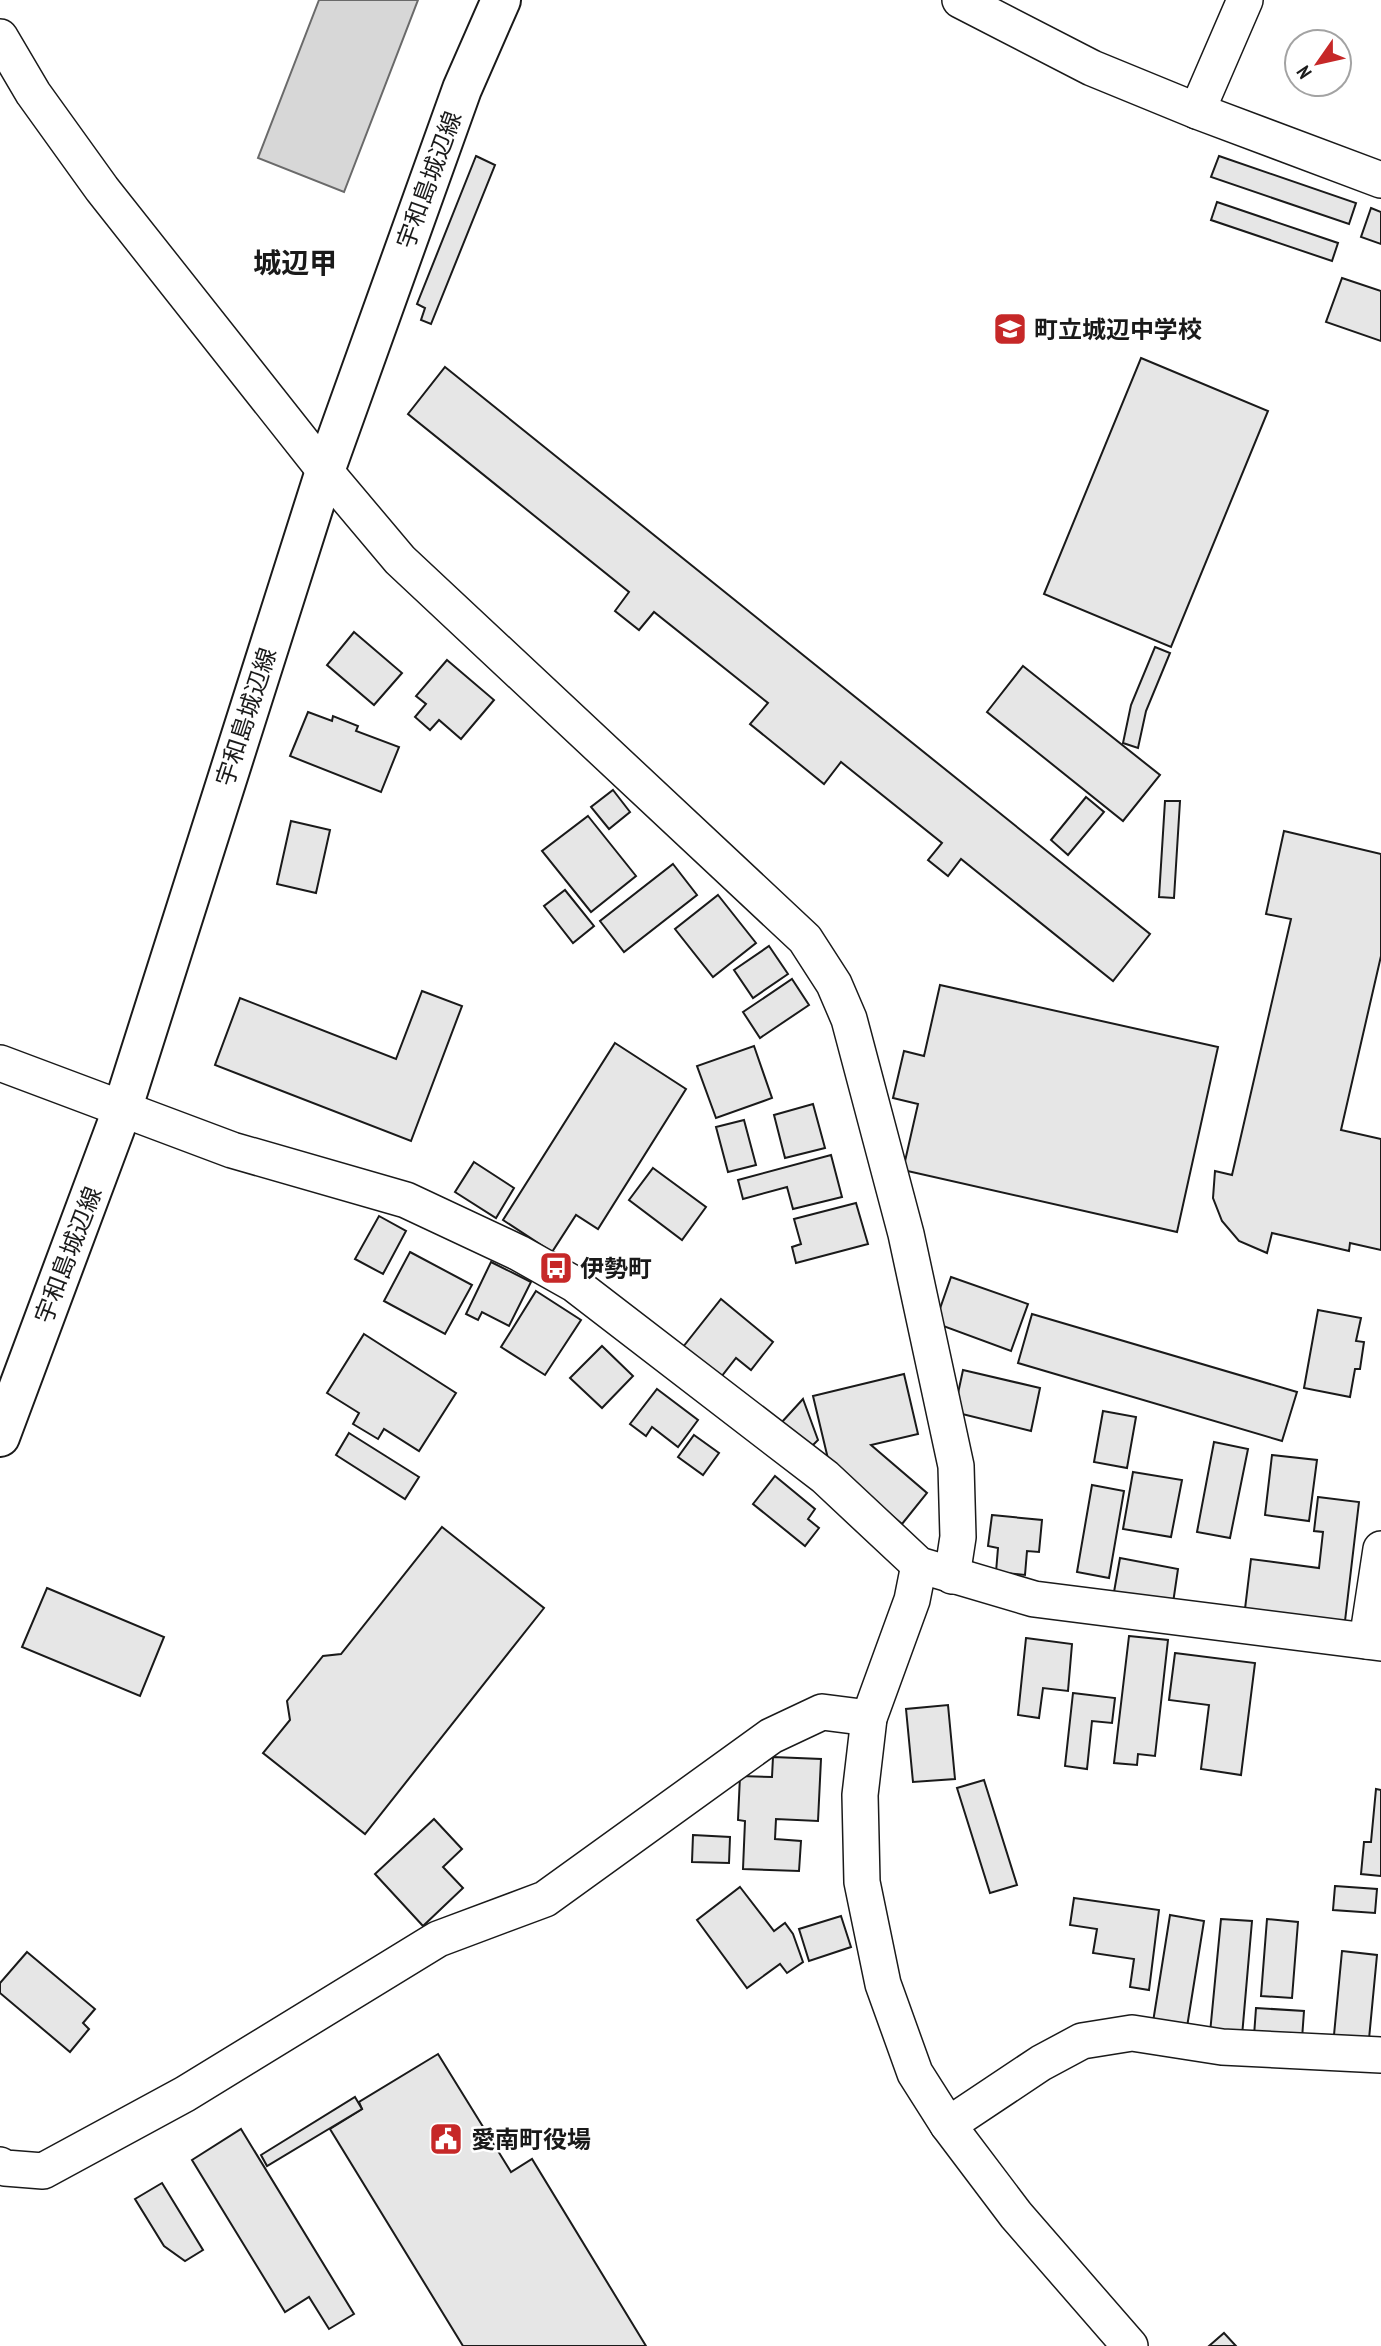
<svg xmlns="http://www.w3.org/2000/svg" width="1381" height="2346" font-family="'PT Sans Narrow','Noto Sans JP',sans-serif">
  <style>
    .water { fill: #d7d7d7; stroke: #6a6a6a; stroke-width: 2 }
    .building { fill: #e6e6e6; stroke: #1a1a1a; stroke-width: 2 }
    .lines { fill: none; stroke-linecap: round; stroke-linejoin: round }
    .street-casing { stroke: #1a1a1a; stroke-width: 38 }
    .primary-casing { stroke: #1a1a1a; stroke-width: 42 }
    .street { stroke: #fff; stroke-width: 35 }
    .primary { stroke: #fff; stroke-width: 38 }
    .labels { text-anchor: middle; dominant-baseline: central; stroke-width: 5; stroke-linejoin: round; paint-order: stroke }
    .street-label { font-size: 24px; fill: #1a1a1a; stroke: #fff }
    .poi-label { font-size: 24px; font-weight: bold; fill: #1a1a1a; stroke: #fff; text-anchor: start }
    .quarter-label { font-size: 28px; font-weight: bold; fill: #1a1a1a; stroke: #fff }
  </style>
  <rect width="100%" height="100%" fill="#fff"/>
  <!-- water -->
  <path class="water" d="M319,0H418L344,192L258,158Z"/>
  <!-- building -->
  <g class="building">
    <path d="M476,156L495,165L431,324L421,320L425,308L417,304Z"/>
    <path d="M1219,156L1356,203L1349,224L1211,177Z"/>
    <path d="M1217,202L1338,243L1332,261L1211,220Z"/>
    <path d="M1371,208L1381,212V244L1361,237Z"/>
    <path d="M1342,278L1381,291V341L1326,322Z"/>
    <path d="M1141,358L1268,411L1171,647L1044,594Z"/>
    <path d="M445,367L1150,934L1113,981L961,859L948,876L928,860L942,843L841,762L824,784L750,724L768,703L654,612L639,630L615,611L629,592L408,414Z"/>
    <path d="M354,632L402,673L374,705L327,665Z"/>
    <path d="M1155,647L1170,653L1146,711L1138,748L1123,743L1131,705Z"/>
    <path d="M447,660L494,700L461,739L439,720L430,730L415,717L426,704L416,696Z"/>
    <path d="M1023,666L1160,775L1123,821L987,712Z"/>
    <path d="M308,712L332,721L333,716L358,726L356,731L399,747L381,792L290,756Z"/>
    <path d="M613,790L630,812L609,829L591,807Z"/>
    <path d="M1086,797L1104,812L1068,855L1051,840Z"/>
    <path d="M1165,801H1180L1174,898L1159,897Z"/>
    <path d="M588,816L636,876L591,912L542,851Z"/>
    <path d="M291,821L330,830L316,893L277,884Z"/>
    <path d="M1284,831L1381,854V956L1341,1130L1381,1139V1250L1350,1243L1349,1251L1272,1233L1267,1253L1239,1241L1222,1221L1213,1198L1215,1171L1232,1175L1291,919L1266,914Z"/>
    <path d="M673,864L697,895L624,952L600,921Z"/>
    <path d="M565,890L594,926L573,943L544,906Z"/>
    <path d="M718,895L756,943L713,977L675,929Z"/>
    <path d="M769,946L788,974L753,998L734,970Z"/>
    <path d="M792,979L809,1005L760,1038L743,1012Z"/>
    <path d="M940,985L1218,1047L1177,1232L903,1170L918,1104L893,1098L904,1051L924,1056Z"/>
    <path d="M422,991L462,1006L411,1141L215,1065L240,998L396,1059Z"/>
    <path d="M615,1043L686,1089L598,1229L576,1215L552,1252L503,1220Z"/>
    <path d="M754,1046L772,1098L716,1118L697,1066Z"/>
    <path d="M813,1104L825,1148L785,1158L774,1115Z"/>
    <path d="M744,1120L756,1165L728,1172L716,1127Z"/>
    <path d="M831,1155L842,1197L793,1209L787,1187L743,1199L738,1180Z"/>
    <path d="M474,1162L514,1188L496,1218L455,1192Z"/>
    <path d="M653,1168L706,1207L682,1240L629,1200Z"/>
    <path d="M856,1203L868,1244L796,1263L792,1247L801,1244L794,1219Z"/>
    <path d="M379,1216L406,1231L383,1274L355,1259Z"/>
    <path d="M410,1252L472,1285L445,1334L384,1301Z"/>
    <path d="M491,1262L531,1282L509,1326L482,1312L478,1320L466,1314Z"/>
    <path d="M951,1277L1028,1304L1011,1351L935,1323Z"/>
    <path d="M536,1291L581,1320L545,1375L501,1347Z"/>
    <path d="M721,1299L773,1342L751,1370L736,1358L721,1377L683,1347Z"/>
    <path d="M1318,1310L1361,1318L1356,1341L1364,1342L1360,1369H1355L1350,1397L1304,1388Z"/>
    <path d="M1032,1314L1297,1392L1282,1441L1018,1363Z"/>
    <path d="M364,1334L456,1393L419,1451L384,1429L378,1439L353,1424L359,1413L327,1393Z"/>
    <path d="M602,1346L633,1376L602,1408L570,1378Z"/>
    <path d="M963,1370L1040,1388L1031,1431L954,1412Z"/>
    <path d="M904,1374L918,1434L871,1445L927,1493L902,1524L829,1463L813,1396Z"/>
    <path d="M657,1389L698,1420L678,1447L652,1427L646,1436L630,1424Z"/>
    <path d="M803,1399L818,1440L809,1449L781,1423Z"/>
    <path d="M1103,1411L1136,1417L1127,1468L1094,1462Z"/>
    <path d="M349,1433L419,1477L405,1499L336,1455Z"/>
    <path d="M694,1435L719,1453L703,1475L678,1457Z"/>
    <path d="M1214,1442L1248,1449L1230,1538L1197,1532Z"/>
    <path d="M1272,1455L1317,1460L1309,1521L1265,1515Z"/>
    <path d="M1133,1472L1182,1480L1171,1537L1123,1529Z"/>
    <path d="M775,1476L815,1509L808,1519L819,1528L805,1546L753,1504Z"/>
    <path d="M1092,1485L1124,1491L1109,1578L1077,1572Z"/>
    <path d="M1318,1497L1359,1502L1345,1621L1245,1609L1251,1559L1319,1568L1323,1532L1314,1531Z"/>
    <path d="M992,1515L1042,1520L1039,1552L1027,1551L1025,1575L996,1572L998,1548L988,1546Z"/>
    <path d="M442,1527L544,1608L365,1834L263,1753L290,1720L287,1701L323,1656L341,1654Z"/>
    <path d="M1120,1558L1178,1569L1173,1603L1114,1592Z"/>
    <path d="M47,1588L164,1637L140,1696L22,1647Z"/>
    <path d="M1129,1636L1168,1640L1155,1756L1138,1754L1137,1765L1114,1763Z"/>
    <path d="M1026,1638L1072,1644L1068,1691L1043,1688L1039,1718L1018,1715Z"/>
    <path d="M1175,1653L1255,1663L1241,1775L1201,1769L1209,1705L1169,1700Z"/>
    <path d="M1073,1693L1115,1698L1112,1723L1092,1721L1087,1769L1065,1766Z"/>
    <path d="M948,1705L955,1779L913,1782L906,1709Z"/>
    <path d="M773,1757L821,1759L818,1821L776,1819L775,1839L801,1841L799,1871L743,1869L745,1821L738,1820L740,1776L772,1777Z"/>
    <path d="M984,1780L1017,1885L990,1893L957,1788Z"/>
    <path d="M1376,1789L1381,1790V1876L1361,1874L1364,1842H1371Z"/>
    <path d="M434,1819L462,1849L443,1867L463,1888L423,1926L375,1874Z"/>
    <path d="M693,1835L730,1837L729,1863L692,1862Z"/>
    <path d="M1335,1886L1377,1889L1375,1913L1333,1910Z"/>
    <path d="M740,1887L774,1931L785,1923L793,1934L803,1962L787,1973L780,1964L747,1988L697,1920Z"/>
    <path d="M1074,1898L1159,1910L1149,1990L1130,1987L1134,1959L1093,1953L1097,1929L1070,1925Z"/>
    <path d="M1170,1915L1204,1921L1187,2027L1153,2022Z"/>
    <path d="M841,1916L851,1947L809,1961L799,1929Z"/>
    <path d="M1221,1919L1252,1921L1242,2036L1210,2033Z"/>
    <path d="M1267,1919L1298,1922L1292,1998L1261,1996Z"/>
    <path d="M1342,1951L1377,1955L1369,2039L1334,2035Z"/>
    <path d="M27,1952L95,2009L83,2023L89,2029L70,2052L0,1993V1983Z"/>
    <path d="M1256,2008L1304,2011L1302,2039L1254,2036Z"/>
    <path d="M438,2054L511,2172L532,2159L646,2346H463L330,2129L362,2109L359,2102Z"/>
    <path d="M355,2097L362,2109L267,2166L261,2155Z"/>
    <path d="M241,2129L354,2314L329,2329L309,2297L285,2312L192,2160Z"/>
    <path d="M162,2183L203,2250L185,2261L164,2246L135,2199Z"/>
    <path d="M1224,2333L1236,2346H1209Z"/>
  </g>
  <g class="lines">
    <defs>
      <g id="street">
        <path d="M960,0L1092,68L1197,111L1381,180"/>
        <path d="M0,37L33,93L102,189L325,471L400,560L805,939L834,984L849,1019L906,1234L956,1466L958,1537L952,1576"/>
        <path d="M1197,111L1245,0"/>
        <path d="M0,1063L232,1150L406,1200L519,1253L574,1284L825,1477L919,1565L1034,1599L1381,1643"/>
        <path d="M919,1565L912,1600L869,1718L860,1795L862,1882L883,1984L915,2073L948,2125L1016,2215L1130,2346"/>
        <path d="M1367,1641L1381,1549"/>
        <path d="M948,2125L1041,2063L1082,2041L1132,2033L1222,2047L1381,2055"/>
        <path d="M0,2165L5,2168L43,2171L185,2094L438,1939L545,1899L771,1736L822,1712L869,1718"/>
      </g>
      <path id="primary" d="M0,1437L122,1110L325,471L462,89L501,0"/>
    </defs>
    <!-- street casing -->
    <use href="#street" class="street-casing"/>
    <!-- primary casing -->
    <use href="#primary" class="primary-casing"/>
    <!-- street -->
    <use href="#street" class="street"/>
    <!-- primary -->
    <use href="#primary" class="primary"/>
  </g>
  <!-- icons -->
  <defs>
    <symbol id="school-square" viewBox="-11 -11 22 22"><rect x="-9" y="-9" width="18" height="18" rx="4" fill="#c62828" stroke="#fff"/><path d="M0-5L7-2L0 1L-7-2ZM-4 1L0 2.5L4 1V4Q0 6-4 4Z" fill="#fff"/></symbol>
    <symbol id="bus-square" viewBox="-11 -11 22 22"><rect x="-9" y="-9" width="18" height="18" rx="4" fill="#c62828" stroke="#fff"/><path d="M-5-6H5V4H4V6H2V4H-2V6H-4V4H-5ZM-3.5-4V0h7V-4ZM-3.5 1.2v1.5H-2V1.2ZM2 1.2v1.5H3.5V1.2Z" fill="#fff"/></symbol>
    <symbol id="civic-square" viewBox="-11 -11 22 22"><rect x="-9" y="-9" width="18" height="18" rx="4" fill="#c62828" stroke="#fff"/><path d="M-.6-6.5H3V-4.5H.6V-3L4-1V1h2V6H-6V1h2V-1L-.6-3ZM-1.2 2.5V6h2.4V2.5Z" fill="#fff"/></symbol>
  </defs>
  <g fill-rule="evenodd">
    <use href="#school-square" x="991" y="310" width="38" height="38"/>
    <use href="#bus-square" x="537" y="1249" width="38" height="38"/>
    <use href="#civic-square" x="427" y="2120" width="38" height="38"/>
  </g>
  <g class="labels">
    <!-- street labels -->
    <g class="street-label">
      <text transform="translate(429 180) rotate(-70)">宇和島城辺線</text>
      <text transform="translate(246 717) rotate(-72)">宇和島城辺線</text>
      <text transform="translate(68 1255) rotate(-69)">宇和島城辺線</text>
    </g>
    <!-- poi labels -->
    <g class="poi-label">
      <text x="1034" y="329">町立城辺中学校</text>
      <text x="580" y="1268">伊勢町</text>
      <text x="471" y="2139">愛南町役場</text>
    </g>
    <!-- quarter labels -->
    <g class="quarter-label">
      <text x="295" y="262">城辺甲</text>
    </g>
  </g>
  <!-- north arrow -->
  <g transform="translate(1318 63) rotate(236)"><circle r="33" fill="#ffffff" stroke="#a3a3a3" stroke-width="2"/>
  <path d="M0-5L12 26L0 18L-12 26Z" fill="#c62828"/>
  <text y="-10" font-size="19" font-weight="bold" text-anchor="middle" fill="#1a1a1a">N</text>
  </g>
</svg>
